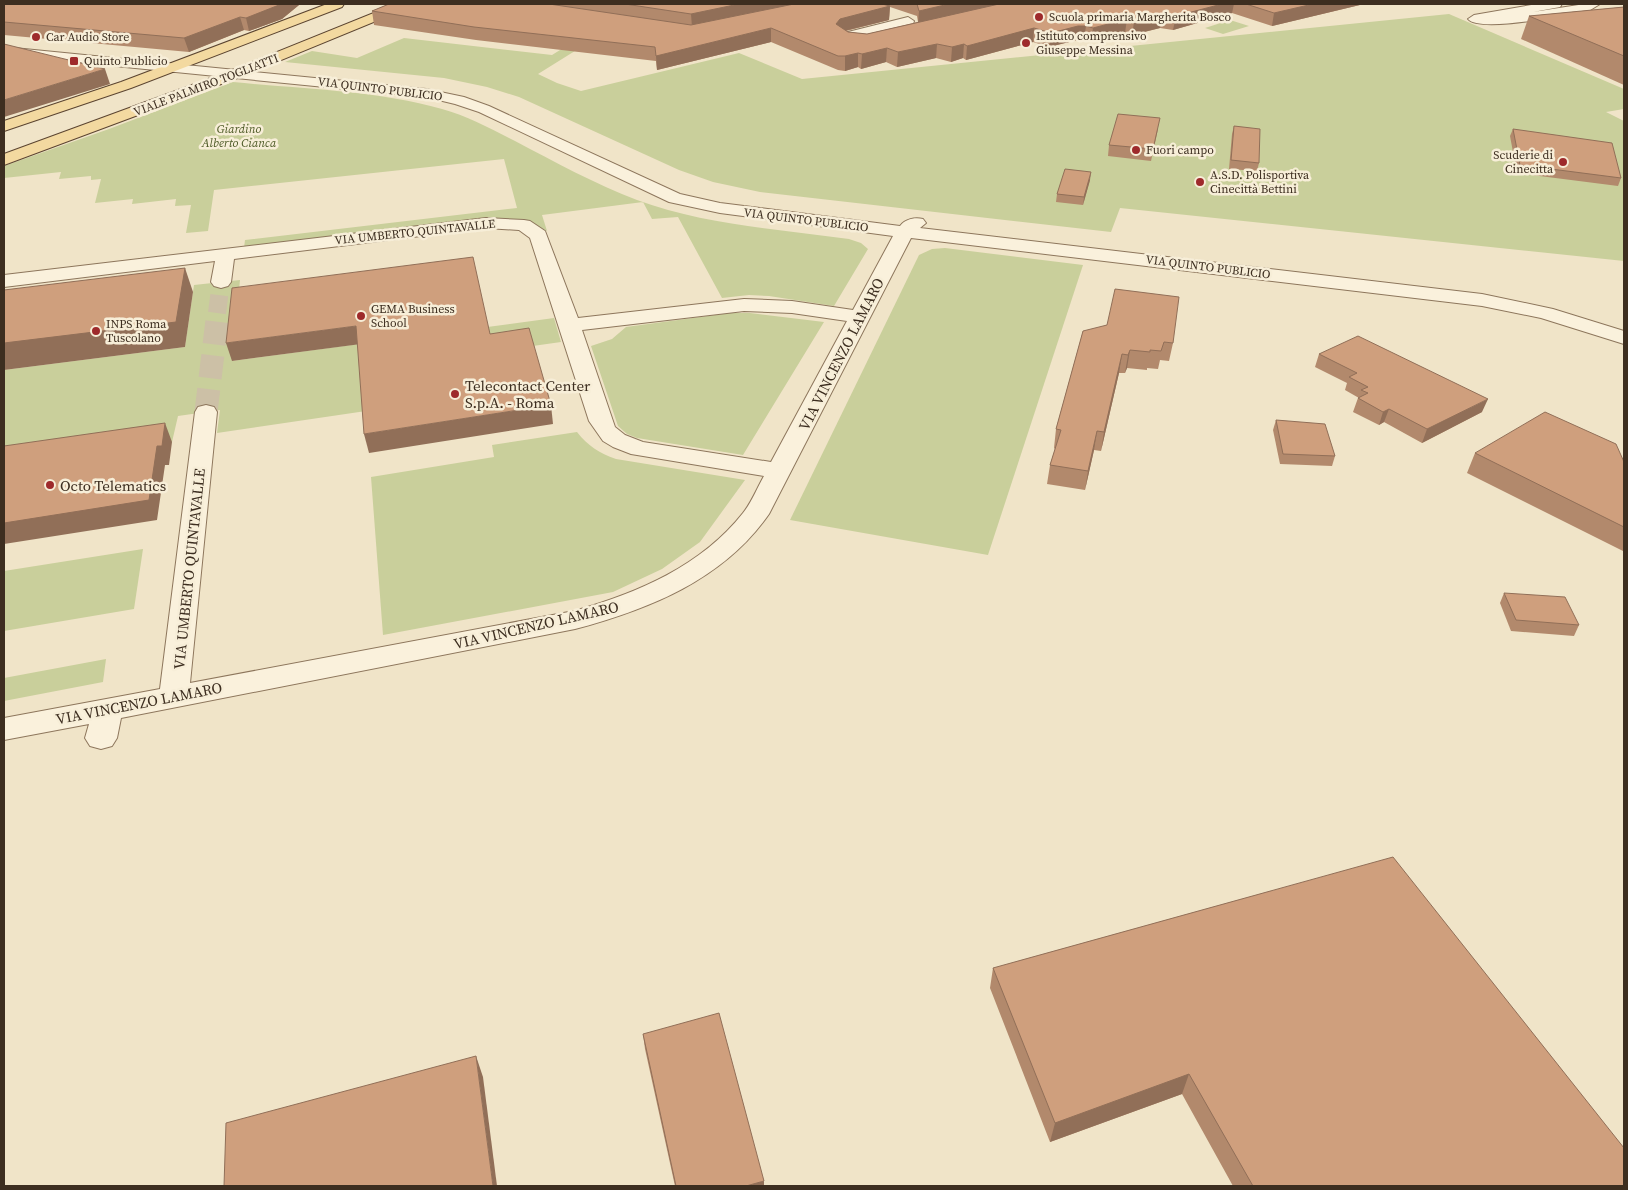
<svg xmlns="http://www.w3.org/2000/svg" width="1628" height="1190" font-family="'Source Serif 4',serif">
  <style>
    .green { fill: #c9cf9b }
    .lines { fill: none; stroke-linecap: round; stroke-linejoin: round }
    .minor-tunnel-far1 { stroke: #ccc0a6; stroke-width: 18; stroke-dasharray: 18 9; stroke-linecap: butt }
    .minor-tunnel { stroke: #ccc0a6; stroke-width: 23; stroke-dasharray: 23 11; stroke-linecap: butt }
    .minor-casing { stroke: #8d765c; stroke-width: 2 }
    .major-casing { stroke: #5b4430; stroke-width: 2 }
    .minor { fill: #faf1dc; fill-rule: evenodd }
    .major { fill: #f3d9a0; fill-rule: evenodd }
    .wall { fill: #b2896c; fill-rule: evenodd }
    .shaded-wall { fill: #916f58 }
    .building { fill: #cf9f7d; stroke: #916f58 }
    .poi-dot { fill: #9e2a2b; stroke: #f7eed8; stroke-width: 2 }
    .labels { text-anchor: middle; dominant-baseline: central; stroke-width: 5; stroke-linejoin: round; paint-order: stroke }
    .far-poi-label { font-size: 12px; fill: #3d2e20; stroke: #f7eed8; text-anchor: start }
    .far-street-label { font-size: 12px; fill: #3d2e20; stroke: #f7eed8 }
    .far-park-label { font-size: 12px; font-style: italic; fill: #4d5a26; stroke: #f7eed8 }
    .street-label { font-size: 15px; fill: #3d2e20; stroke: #f7eed8 }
    .poi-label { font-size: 15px; fill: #3d2e20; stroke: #f7eed8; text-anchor: start }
  </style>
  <rect width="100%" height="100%" fill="#f0e4c8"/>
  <!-- green -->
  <g class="green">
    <path d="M1449,14L1624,89V109L1606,112L1624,121V261L1120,208L1111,232L760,192L713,182L679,170L519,97L487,87L444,78L285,62L312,51L357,58L404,38L552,55L602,24L615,26L538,74L557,83L581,91L739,53L802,79Z"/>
    <path d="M1230,20L1249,26L1223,34L1205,28Z"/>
    <path d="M233,82C302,89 375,90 442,109C468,116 491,129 515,141C555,162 595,184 637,200C705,225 778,229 849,239L861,243L868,249L834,306L769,296L749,295L722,298L678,217L652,219L643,202L542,215L547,231L532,223L499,218L244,248L245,240L517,208L504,159L214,190L208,231L186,233L191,205L175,206L176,199L132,204L133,199L95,203L101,179L91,180V176L59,179L61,172L4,178V166L109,129Z"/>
    <path d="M945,248L1083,265L988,555L790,520L919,255L932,249Z"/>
    <path d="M240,280L232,361L554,318L561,342L363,370L366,411L217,433L220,410L178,416L172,442L4,467V370L185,347L194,285Z"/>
    <path d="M730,313H750L824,322L743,455L637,438L627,434L618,426L591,346L612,339L626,327Z"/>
    <path d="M577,432C588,446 599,453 616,459L745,480L700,542L662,569L613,592L383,635L371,477L494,457L492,445Z"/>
    <path d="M143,549L134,609L4,631V571Z"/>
    <path d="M106,659L103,682L4,701V678Z"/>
  </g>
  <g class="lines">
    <!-- minor-tunnel-far1 -->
    <path class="minor-tunnel-far1" d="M217,313L221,282"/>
    <!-- minor-tunnel -->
    <path class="minor-tunnel" d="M206,412L218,312"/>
    <defs>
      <g id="minor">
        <path d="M1537,4H1562L1560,7L1533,12L1585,4H1600L1587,12C1566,15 1479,33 1468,19L1474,15Z"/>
        <path d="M908,17L914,21L913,24L861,37L873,38L875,41L873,44C861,47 847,46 838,37L840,34Z"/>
        <path d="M4,47L426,89L464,97L489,106L680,194L720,203L900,226C905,219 915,217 923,219L926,223L920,228L1482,294L1553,309L1624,331V344L1541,318L1482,306L911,238L769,514C723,580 649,609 575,629L121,718L117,738L112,746L101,749L90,746L85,738L89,724L4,740V718L160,689L195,412L198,407L206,405L214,407L217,412L190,683L574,611C638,593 701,566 743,513C752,502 757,488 764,476L631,454L613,447L603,441L589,421L530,238L519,230L486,228L234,259L231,282L228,286L221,288L214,286L211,282L215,261L4,287V275L486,218L524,220L530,221L545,231L578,318L744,299L792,301L853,310L893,236L720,213L669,202L479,112L455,104L426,97L4,55ZM744,311L792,313L847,321L771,462L643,442L625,435L615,427L582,330Z"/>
      </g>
      <g id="major">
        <path d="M327,4H344L342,7L131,88L4,131V121L121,82Z"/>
        <path d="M396,4H412L410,7L240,77L4,165V154L230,71Z"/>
      </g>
    </defs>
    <!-- minor casing -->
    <use href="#minor" class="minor-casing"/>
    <!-- major casing -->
    <use href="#major" class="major-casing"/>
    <!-- minor -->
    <use href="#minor" class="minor"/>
    <!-- major -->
    <use href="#major" class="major"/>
  </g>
  <!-- wall -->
  <g class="wall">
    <path d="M4,4H322L317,5H299L282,19L249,31L244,30L189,52L4,35Z"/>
    <path d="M389,4H1364L1272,26L1232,13L1173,30L1160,28L1132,35L1125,33L1091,42L1084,39L1077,40L1049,47L1033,42L966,60L963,58L951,62L936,58L897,67L886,62L861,69L858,67L845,71L838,70L771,42L657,70L656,61L476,40L374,25L372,11ZM890,7L917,16L918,22L867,34L848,32L846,31L889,20Z"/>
    <path d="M1624,7V85L1521,39L1529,16Z"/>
    <path d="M1234,126L1259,163L1257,171L1229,169L1232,134Z"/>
    <path d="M1158,129L1151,161L1108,156L1109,145Z"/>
    <path d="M1513,129L1621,178L1618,186L1517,173L1510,136Z"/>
    <path d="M1090,180L1083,205L1056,202L1057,194Z"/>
    <path d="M1083,331L1173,343L1169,361L1160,360L1158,369L1147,368V370L1127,368L1125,373H1119L1101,451L1094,450L1085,490L1047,484L1050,465L1055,449L1054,448L1056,429Z"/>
    <path d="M1319,354L1482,412L1422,443L1384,422L1379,425L1353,412L1358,398H1359L1345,390L1347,383L1315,367Z"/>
    <path d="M1276,420L1335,456L1332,466L1280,464L1273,430Z"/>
    <path d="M1475,453L1624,462V550L1623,551L1467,473Z"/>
    <path d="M1504,593L1579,625L1574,636L1511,631L1500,603Z"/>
    <path d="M993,968L1624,1186H1233L1182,1094L1050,1142L990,988Z"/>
    <path d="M643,1034L764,1186H675L645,1049Z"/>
  </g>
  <!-- shaded-wall -->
  <g class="shaded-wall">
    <path d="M281,4H299V5L282,19L249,31L246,18Z"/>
    <path d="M739,4H803L692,27L691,14Z"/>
    <path d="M949,4H1006L918,24L919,11Z"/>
    <path d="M1222,4H1234L1232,13L1173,30L1176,16Z"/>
    <path d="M1313,4H1364L1272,26L1274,13Z"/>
    <path d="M890,6L889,20L840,32L836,24L840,19Z"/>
    <path d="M1162,14L1160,28L1132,35L1134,22Z"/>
    <path d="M240,17L244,30L189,52L184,38Z"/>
    <path d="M1127,19L1125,33L1091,42L1093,28Z"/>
    <path d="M1078,26H1086L1084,39L1077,40L1049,47L1051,33Z"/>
    <path d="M771,28V42L657,70L656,56Z"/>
    <path d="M1034,28L1033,42L966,60L967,46Z"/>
    <path d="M937,44L936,58L897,67L898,52Z"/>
    <path d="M964,44L963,58L951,62L952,47Z"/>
    <path d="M887,48L886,62L861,69L862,54Z"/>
    <path d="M858,53V67L845,71V56Z"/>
    <path d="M105,69L110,84L4,117V100Z"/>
    <path d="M1091,172L1090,180L1083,205L1084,197Z"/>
    <path d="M185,268L193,292L185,347L4,370V343Z"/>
    <path d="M356,326L361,344L232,361L226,343Z"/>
    <path d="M1130,350L1127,368L1125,373L1128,355Z"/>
    <path d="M1122,354L1119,373L1101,451L1104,432Z"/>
    <path d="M1488,399L1482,412L1422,443L1427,429Z"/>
    <path d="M551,405L553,424L369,453L364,434Z"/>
    <path d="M1389,409L1384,422L1379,425L1383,412Z"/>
    <path d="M165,423L172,442L169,465H165L157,520L4,544V523L157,446Z"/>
    <path d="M1097,431L1094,450L1085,490L1088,471Z"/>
    <path d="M476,1056L483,1077L497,1186H493Z"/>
    <path d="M1189,1074L1182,1094L1050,1142L1055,1123Z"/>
    <path d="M764,1181V1186H746Z"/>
  </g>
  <!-- building -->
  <g class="building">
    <path d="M4,4H281L279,5L246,18L240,17L184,38L4,22Z"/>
    <path d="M389,4H549L691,25L794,4H882L890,6L840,19L836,24L848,32L867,34L999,4H1222L1176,16L1162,14L1134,22L1127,19L1093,28L1086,26H1078L1051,33L1034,28L967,46L964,44L952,47L937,44L898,52L887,48L862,54L858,53L845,56H838L771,28L656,56L655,47L474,27L372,11Z"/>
    <path d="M625,4H739L691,14Z"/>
    <path d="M917,4H949L919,11Z"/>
    <path d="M1246,4H1313L1274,13Z"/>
    <path d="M1624,7V56L1529,16Z"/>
    <path d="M4,44L105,69L4,100Z"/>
    <path d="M1118,114L1160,118L1153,149L1109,145Z"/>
    <path d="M1234,126L1260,129L1259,163L1231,160Z"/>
    <path d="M1513,129L1612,143L1621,178L1520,165Z"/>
    <path d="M1065,169L1091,172L1084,197L1057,194Z"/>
    <path d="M473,257L490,334L529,328L551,405L364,434L356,326L226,343L232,288Z"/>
    <path d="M185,268L176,322L4,343V290Z"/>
    <path d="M1115,289L1179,297L1173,343L1164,342L1161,351L1150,350V352L1130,350L1128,355L1122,354L1104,432L1097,431L1088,471L1050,465L1061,430L1056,429L1083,331L1107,325Z"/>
    <path d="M1358,336L1488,399L1427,429L1389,409L1383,412L1358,398L1368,393L1361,390L1368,387L1349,377L1357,373L1319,354Z"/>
    <path d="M1545,412L1616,444L1624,462V527L1475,453Z"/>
    <path d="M1276,420L1325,424L1335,456L1283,454Z"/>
    <path d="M165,423L162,446H157L149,500L4,523V446Z"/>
    <path d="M1504,593L1565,597L1579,625L1516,620Z"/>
    <path d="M1393,857L1624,1148V1186H1253L1189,1074L1055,1123L993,968Z"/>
    <path d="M719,1013L764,1181L746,1186H676L643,1034Z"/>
    <path d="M476,1056L493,1186H224L226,1123Z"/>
  </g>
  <!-- markers -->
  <g class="poi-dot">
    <circle cx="1039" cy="17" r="5"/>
    <circle cx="36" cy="37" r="5"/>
    <circle cx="1026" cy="43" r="5"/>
    <rect x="69" y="56" width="10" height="10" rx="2.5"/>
    <circle cx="1136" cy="150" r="5"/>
    <circle cx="1563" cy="162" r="5"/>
    <circle cx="1200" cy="182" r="5"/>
    <circle cx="361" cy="316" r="5"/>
    <circle cx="96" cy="331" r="5"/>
    <circle cx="455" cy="394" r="5"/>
    <circle cx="50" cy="485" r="5"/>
  </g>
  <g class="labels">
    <!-- far-poi labels -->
    <g class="far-poi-label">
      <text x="1049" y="17">Scuola primaria Margherita Bosco</text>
      <text x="1036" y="36">Istituto comprensivo<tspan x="1036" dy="14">Giuseppe Messina</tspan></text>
      <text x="46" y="37">Car Audio Store</text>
      <text x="84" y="61">Quinto Publicio</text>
      <text x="1146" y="150">Fuori campo</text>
      <text x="1553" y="155" text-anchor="end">Scuderie di<tspan x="1553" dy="14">Cinecitta</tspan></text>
      <text x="1210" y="175">A.S.D. Polisportiva<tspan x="1210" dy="14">Cinecittà Bettini</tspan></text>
      <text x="371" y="309">GEMA Business<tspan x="371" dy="14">School</tspan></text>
      <text x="106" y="324">INPS Roma<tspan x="106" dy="14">Tuscolano</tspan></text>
    </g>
    <!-- far-street labels -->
    <g class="far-street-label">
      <text transform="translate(206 85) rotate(-21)">VIALE PALMIRO TOGLIATTI</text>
      <text transform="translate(380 89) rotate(7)">VIA QUINTO PUBLICIO</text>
      <text transform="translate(806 220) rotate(7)">VIA QUINTO PUBLICIO</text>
      <text transform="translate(415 232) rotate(-6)">VIA UMBERTO QUINTAVALLE</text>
      <text transform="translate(1208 267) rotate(7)">VIA QUINTO PUBLICIO</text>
    </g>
    <!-- far-park labels -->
    <g class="far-park-label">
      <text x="239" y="129">Giardino<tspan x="239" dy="14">Alberto Cianca</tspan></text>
    </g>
    <!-- street labels -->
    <g class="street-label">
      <text transform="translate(841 354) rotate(-63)">VIA VINCENZO LAMARO</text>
      <text transform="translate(189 569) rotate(-84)">VIA UMBERTO QUINTAVALLE</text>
      <text transform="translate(536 625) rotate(-13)">VIA VINCENZO LAMARO</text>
      <text transform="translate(139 703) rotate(-11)">VIA VINCENZO LAMARO</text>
    </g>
    <!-- poi labels -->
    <g class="poi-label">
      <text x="465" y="385">Telecontact Center<tspan x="465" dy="17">S.p.A. - Roma</tspan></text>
      <text x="60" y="485">Octo Telematics</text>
    </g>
  </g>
  <!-- border -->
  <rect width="1628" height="1190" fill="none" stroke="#3d2e20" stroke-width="10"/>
</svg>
